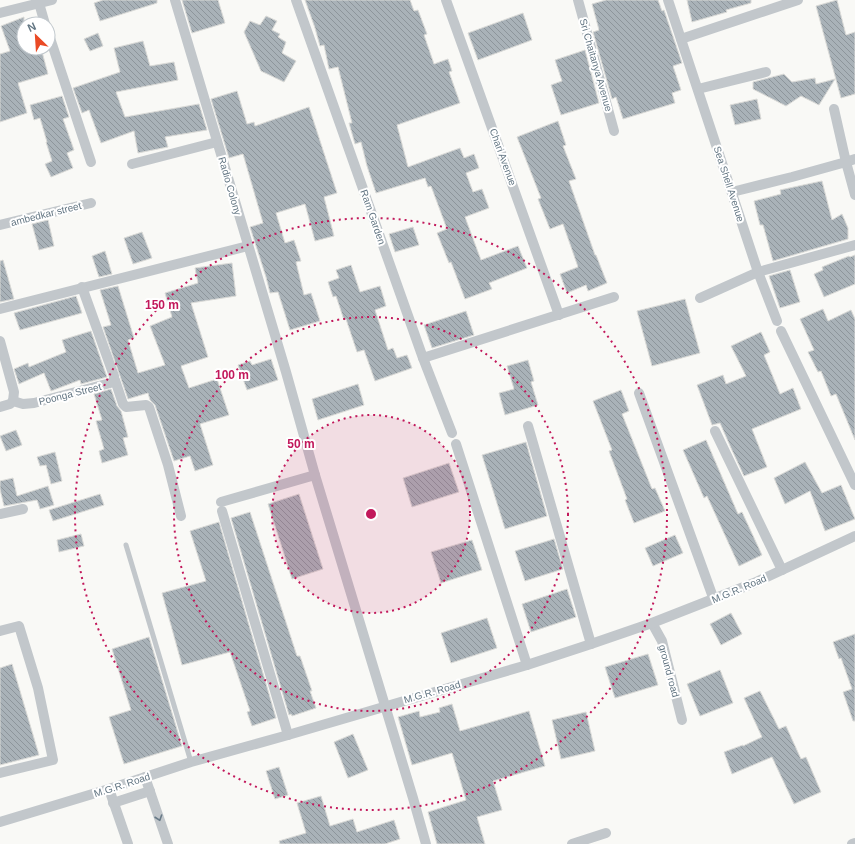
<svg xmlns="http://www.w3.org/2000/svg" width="855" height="844" font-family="Helvetica,sans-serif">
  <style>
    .building { fill: url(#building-back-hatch); stroke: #dbdbd8 }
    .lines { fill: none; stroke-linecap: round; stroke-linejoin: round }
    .lane { stroke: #c2c7cb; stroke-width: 5 }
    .street { stroke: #c2c7cb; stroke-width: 10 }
    .oneway { stroke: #687a87 }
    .ring { fill: none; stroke: #c2185b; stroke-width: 2; stroke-dasharray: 2 4 }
    .labels { text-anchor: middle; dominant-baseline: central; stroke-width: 4; stroke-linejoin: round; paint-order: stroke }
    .street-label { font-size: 10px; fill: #637683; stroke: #fff }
    .centre { fill: #c2185b; stroke: #fff; stroke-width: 2 }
    .ring-label { font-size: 12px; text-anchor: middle; font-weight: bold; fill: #c2185b; stroke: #fff; stroke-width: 4; stroke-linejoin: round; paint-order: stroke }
  </style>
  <defs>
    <pattern id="building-back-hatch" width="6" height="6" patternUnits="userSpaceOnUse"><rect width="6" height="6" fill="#a9b2b8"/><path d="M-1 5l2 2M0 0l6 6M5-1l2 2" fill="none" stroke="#8d959b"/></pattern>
  </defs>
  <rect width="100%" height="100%" fill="#f9f9f6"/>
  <!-- building -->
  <g class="building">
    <path d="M103,0H157V3L100,21L94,3Z"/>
    <path d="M182,0H218L225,23L192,33Z"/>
    <path d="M305,0H410L414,11L418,10L427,34L424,35L434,64L448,59L452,71L449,72L460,103L397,125L408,167L460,148L464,158L474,154L479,168L466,173L473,192L482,189L489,208L465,217L481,260L518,246L527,268L489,283L492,289L465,299L451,262L449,263L437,233L447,229L431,186L428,187L425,178L376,193L367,166L361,142L355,144L349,123H352L338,67L329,69L324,45L320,46L315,28Z"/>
    <path d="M606,0H658L662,11L664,10L682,63L673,66L681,90L672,93L675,103L623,119L616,97L612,99L593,32L599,30L592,4Z"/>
    <path d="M687,0H751V3L726,10L727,12L692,22Z"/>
    <path d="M837,0L846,35L855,32V94L841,98L816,6Z"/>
    <path d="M523,13L532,40L478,60L468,33Z"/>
    <path d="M266,16L277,21L272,30L280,34L278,37L286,42L282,53L296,61L284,82L261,71L244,32L250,21L260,25Z"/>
    <path d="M24,17V48H41L48,74L18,83L27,113L0,122V54L10,51L1,26Z"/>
    <path d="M98,33L103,46L90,51L84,39Z"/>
    <path d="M143,41L150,66L174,62L178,80L116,92L125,117L199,104L207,130L165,137L168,147L138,153L134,131L101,143L89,110L82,113L73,88L120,72L114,48Z"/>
    <path d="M585,50L599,103L561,115L551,85L562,81L555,60Z"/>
    <path d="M784,74L792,82L815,78L816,84L835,79L819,105L801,96L786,106L753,89V82Z"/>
    <path d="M237,91L247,124L254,122L255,126L309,107L337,193L324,197L334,236L315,241L305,204L276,213L285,243L294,240L301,261L296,262L304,295L311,293L320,321L290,330L278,292L270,293L266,277L250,227L263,223L243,154L229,158L211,99Z"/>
    <path d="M62,96L69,117L63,119L74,150L67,153L73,168L51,177L45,164L52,161L46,142H47L40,118L34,120L30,105Z"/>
    <path d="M757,99L761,119L735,125L730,105Z"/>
    <path d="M558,121L566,145L563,146L576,179L569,181L595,255H596L607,283L588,291L586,285L567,293L560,274L578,267L563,224L550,229L538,199L541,198L517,137Z"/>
    <path d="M822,181L832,220L842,214L848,228V239L773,261L763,225H760L754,201L781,194L780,190Z"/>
    <path d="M48,220L54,246L39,250L32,224Z"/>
    <path d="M413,227L419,245L395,252L389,234Z"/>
    <path d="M142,232L152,258L133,264L124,238Z"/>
    <path d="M105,251L112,274L99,277L92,256Z"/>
    <path d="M855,255V284L824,297L814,274L823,270L822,267L849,256L850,257Z"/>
    <path d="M3,260L14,299L0,302V261Z"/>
    <path d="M232,263L236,296L191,303L208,357L181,366L189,388L217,379L229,415L200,424L213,465L195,471L190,456L174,461L155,405L150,400L148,393L128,399L103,327L111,325L100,290L118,286L134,338L128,340L138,373L165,365L150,326L172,317L165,293L198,283L195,268Z"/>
    <path d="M351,265L360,292L380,286L386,306L375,310L388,350L393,348L397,358L407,355L412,368L375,381L364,350L357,352L346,319L344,320L336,296L333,297L328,282L339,278L336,270Z"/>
    <path d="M790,270L800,302L780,308L769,276Z"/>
    <path d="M76,296L82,313L20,330L14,313Z"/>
    <path d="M685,299L700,353L652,366L637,311Z"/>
    <path d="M823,309L828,321L851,310L855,319V440L836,394L831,396L821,371L818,372L808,352L814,350L800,319Z"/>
    <path d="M466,311L474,335L432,348L424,325Z"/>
    <path d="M91,331L107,377L81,384L80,380L51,391L44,373L19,384L14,369L28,363L29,367L66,352L62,340Z"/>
    <path d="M761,332L770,352L764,355L780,394L793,388L801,409L752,429L767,467L744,476L731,448L720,423L712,425L697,385L723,375L726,384L746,376L731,346Z"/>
    <path d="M271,359L278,380L247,390L238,365L250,361L252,365Z"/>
    <path d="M528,360L534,381L531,382L538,405L505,415L499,393L514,389L507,366Z"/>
    <path d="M358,384L364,405L318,420L312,399Z"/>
    <path d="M111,389L117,406L121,411L128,437L123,438L128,455L102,463L99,451L104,449L96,421L102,420L94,394Z"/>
    <path d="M621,390L629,411L622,414L652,489L655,488L665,511L634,523L625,500L627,499L609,451L612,450L593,401Z"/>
    <path d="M16,430L22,445L6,451L0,436Z"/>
    <path d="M706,440L738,514L742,512L762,555L739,566L707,496L704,498L683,450Z"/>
    <path d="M526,442L547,516L505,529L482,455Z"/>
    <path d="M55,452L62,481L51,484L46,465L40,466L37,457Z"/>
    <path d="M805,462L822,493L841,485L855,519L825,531L810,491L785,504L774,478Z"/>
    <path d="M449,463L459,492L412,507L403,478Z"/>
    <path d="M13,478L17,496L48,486L54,505L40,509L37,500L4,506L0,489V481Z"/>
    <path d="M100,494L104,505L53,521L49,510Z"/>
    <path d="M299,494L323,569L292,579L268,504Z"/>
    <path d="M250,512L297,656H300L312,691H310L316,708L292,716L291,714L289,715L231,518Z"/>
    <path d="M219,522L276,718L252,726L247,712L250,711L230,652L182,665L162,593L206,581L190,531Z"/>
    <path d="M81,534L84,546L59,552L57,540Z"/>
    <path d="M675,535L683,553L653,566L645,548Z"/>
    <path d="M554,539L563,569L525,581L515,551Z"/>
    <path d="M472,540L482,570L441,583L431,552Z"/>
    <path d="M567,589L576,617L531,632L522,604Z"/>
    <path d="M731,613L742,634L721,645L710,624Z"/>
    <path d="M487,618L497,648L451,663L441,633Z"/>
    <path d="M855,634V721H853L843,692L852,689L841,658L839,659L833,642Z"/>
    <path d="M149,637L182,746L124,764L109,717L131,710L112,649Z"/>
    <path d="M648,654L658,685L615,698L605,667Z"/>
    <path d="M12,664L39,755L0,765V668Z"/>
    <path d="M720,670L733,703L700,716L687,684Z"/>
    <path d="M760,691L779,729L786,726L801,759L806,757L821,792L794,804L772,757L732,774L724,752L743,745V746L762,737L744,698Z"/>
    <path d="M452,704L460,731L529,711L545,766L493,781L502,810L477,817L485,844H437L428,812L466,800L452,753L412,765L398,717L419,711L420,717L440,712L439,708Z"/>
    <path d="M586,712L595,751L561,759L552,720Z"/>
    <path d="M353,734L368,770L348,778L334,742Z"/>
    <path d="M279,767L288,795L275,799L266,771Z"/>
    <path d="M321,796L330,826L353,819L357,832L394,820L400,839L385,844H280L279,841L306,833L297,803Z"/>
  </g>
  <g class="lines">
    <!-- lane -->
    <path class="lane" d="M126,545L191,762"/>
    <!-- street -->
    <g class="street">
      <path d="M175,0L286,372L315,475L413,798L426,844"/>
      <path d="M296,0L423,358L452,433"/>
      <path d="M446,0L559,315"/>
      <path d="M578,0L614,131"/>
      <path d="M668,0L758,272L855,245"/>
      <path d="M39,3L45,24"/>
      <path d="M0,13L52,0"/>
      <path d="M48,32L91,162"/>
      <path d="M681,39L798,0"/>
      <path d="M698,89L766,72"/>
      <path d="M834,109L846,162L855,159"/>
      <path d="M132,164L217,142"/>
      <path d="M732,192L792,177L846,162L855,195"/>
      <path d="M0,225L91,203"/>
      <path d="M700,298L758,272L777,321"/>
      <path d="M0,309L248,246"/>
      <path d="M781,331L855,485"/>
      <path d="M0,341L14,392L13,401"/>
      <path d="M423,358L614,297"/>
      <path d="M115,380L123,404L126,407L146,405L149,407L168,465L181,516"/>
      <path d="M639,393L714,600"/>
      <path d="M0,407L10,404L13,401L23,404L34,403L114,382V376L82,287"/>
      <path d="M528,426L591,644"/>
      <path d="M715,431L782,570"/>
      <path d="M456,444L527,665"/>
      <path d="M221,502L315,475"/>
      <path d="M222,511L288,735"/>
      <path d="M0,514L23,509"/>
      <path d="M652,623L662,641L682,720"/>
      <path d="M0,631L19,626L38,688L53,760L0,773"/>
      <path d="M145,777L168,844"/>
      <path d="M109,789L128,844"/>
      <path d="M113,803L150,791"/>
      <path d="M0,822L109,789L191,762L288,735L527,665L591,644L652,623L754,583L855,536"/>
      <path d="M572,844L606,833"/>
      <path d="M852,844L855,843"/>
    </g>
  </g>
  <!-- one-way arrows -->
  <defs><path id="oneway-chevron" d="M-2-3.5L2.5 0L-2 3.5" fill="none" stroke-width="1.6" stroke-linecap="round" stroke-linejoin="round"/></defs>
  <use class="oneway" href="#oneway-chevron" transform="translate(159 818) rotate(71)"/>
  <!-- distance rings -->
  <circle cx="371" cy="514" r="99" fill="#c2185b" fill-opacity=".12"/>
  <g class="ring">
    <circle cx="371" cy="514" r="99"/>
    <circle cx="371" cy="514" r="197"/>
    <circle cx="371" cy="514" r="296"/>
  </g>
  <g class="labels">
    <!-- street labels -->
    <g class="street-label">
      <text transform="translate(596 65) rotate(74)">Sri Chaitanya Avenue</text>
      <text transform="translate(503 157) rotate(70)">Chari Avenue</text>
      <text transform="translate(729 184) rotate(72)">Sea Shell Avenue</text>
      <text transform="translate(230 186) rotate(74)">Radio Colony</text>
      <text transform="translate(46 214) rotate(-14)">ambedkar street</text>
      <text transform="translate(373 217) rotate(71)">Ram Garden</text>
      <text transform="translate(70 394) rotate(-14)">Poonga Street</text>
      <text transform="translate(739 589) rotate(-23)">M.G.R. Road</text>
      <text transform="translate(669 671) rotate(75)">ground road</text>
      <text transform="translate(432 692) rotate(-16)">M.G.R. Road</text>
      <text transform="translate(122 785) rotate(-18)">M.G.R. Road</text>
    </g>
  </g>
  <circle cx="371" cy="514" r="6" class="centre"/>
  <g class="ring-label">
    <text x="162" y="309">150 m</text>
    <text x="232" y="379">100 m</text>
    <text x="301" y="448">50 m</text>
  </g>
  <!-- north arrow -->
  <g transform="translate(36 36) rotate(335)"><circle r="19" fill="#ffffff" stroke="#c1c8cd"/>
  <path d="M0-3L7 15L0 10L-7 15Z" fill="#ea4a25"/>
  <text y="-6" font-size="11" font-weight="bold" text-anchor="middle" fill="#637683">N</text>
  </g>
</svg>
